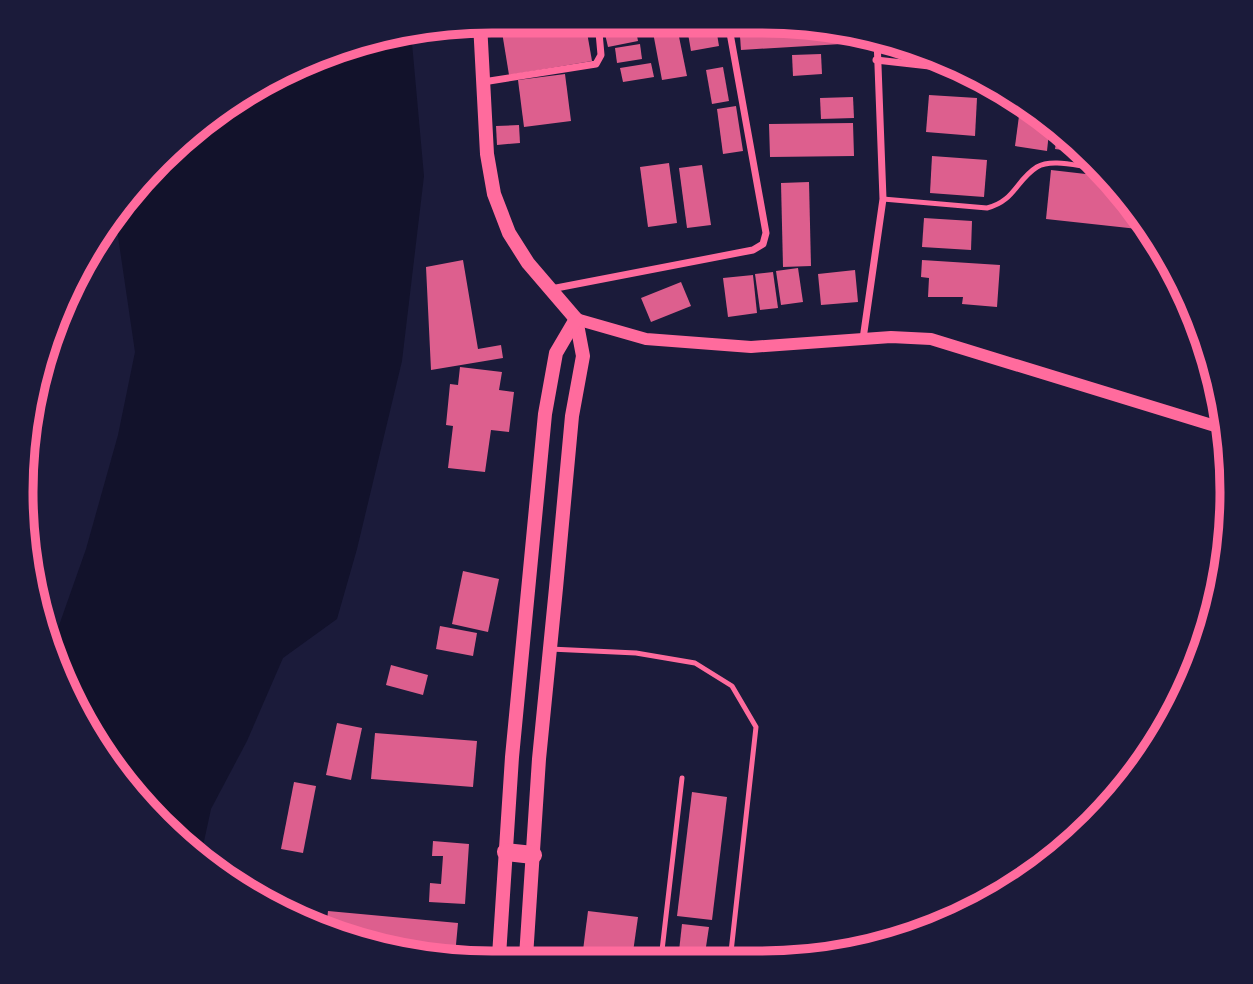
<svg xmlns="http://www.w3.org/2000/svg" width="1253" height="984" font-family="Inter,sans-serif">
  <style>
    .water { fill: #12122b }
    .building { fill: #dd5f8e }
    .lines { fill: none; stroke-linecap: round; stroke-linejoin: round }
    .service { stroke: #ff6b9d; stroke-width: 5 }
    .minor { stroke: #ff6b9d; stroke-width: 7 }
    .tertiary { stroke: #ff6b9d; stroke-width: 12 }
    .secondary { stroke: #ff6b9d; stroke-width: 14 }
    .primary { stroke: #ff6b9d; stroke-width: 18 }
    .rim { fill: none; stroke: #ff6b9d; stroke-width: 9 }
  </style>
  <rect width="100%" height="100%" fill="#1b1b3a"/>
  <!-- water -->
  <path class="water" d="M411,32L424,176L402,361L357,549L337,619L283,658L247,741L211,809L200,860L138,803L84,727L51,648L86,549L118,435L135,352L115,216L159,159L257,84L370,37Z"/>
  <!-- building -->
  <g class="building">
    <path d="M566,21H585L592,61L509,75L502,32Z"/>
    <path d="M602,21H634L638,41L608,47Z"/>
    <path d="M651,22H676L687,76L662,80Z"/>
    <path d="M686,22H715L719,46L691,51Z"/>
    <path d="M739,22H791L858,35V43L741,50Z"/>
    <path d="M640,44L642,59L617,63L615,48Z"/>
    <path d="M821,54L822,74L793,76L792,55Z"/>
    <path d="M651,63L654,77L623,82L620,68Z"/>
    <path d="M723,67L729,101L712,104L706,70Z"/>
    <path d="M565,74L571,121L524,127L518,80Z"/>
    <path d="M929,95L977,98L975,136L926,132Z"/>
    <path d="M853,97L854,118L821,119L820,98Z"/>
    <path d="M1021,101L1050,123L1047,151L1015,146Z"/>
    <path d="M736,106L743,151L723,154L717,109Z"/>
    <path d="M853,123L854,156L770,157L769,124Z"/>
    <path d="M519,125L520,143L497,145L496,126Z"/>
    <path d="M1058,128L1071,138L1084,153L1055,149Z"/>
    <path d="M932,156L987,160L984,197L930,193Z"/>
    <path d="M669,163L677,223L648,227L640,167Z"/>
    <path d="M702,165L711,225L687,228L679,168Z"/>
    <path d="M1051,170L1103,176L1147,230L1046,219Z"/>
    <path d="M809,182L811,266L783,267L781,183Z"/>
    <path d="M924,218L972,221L971,250L922,247Z"/>
    <path d="M463,260L478,349L501,345L503,358L431,370L426,267Z"/>
    <path d="M922,260L1000,265L997,307L962,304L963,297H928L929,278L921,277Z"/>
    <path d="M798,268L803,302L781,305L776,271Z"/>
    <path d="M855,270L858,302L821,305L818,274Z"/>
    <path d="M773,272L778,308L760,310L755,274Z"/>
    <path d="M753,275L757,313L728,317L723,278Z"/>
    <path d="M681,282L691,306L651,322L641,298Z"/>
    <path d="M460,367L502,372L499,390L514,392L509,432L491,430L485,472L448,468L453,426L446,425L450,384L458,385Z"/>
    <path d="M463,571L499,579L488,632L452,624Z"/>
    <path d="M440,626L477,633L473,656L436,649Z"/>
    <path d="M391,665L428,675L423,695L386,685Z"/>
    <path d="M337,723L362,728L351,780L326,775Z"/>
    <path d="M375,733L477,741L473,787L371,779Z"/>
    <path d="M294,782L316,786L303,853L281,849Z"/>
    <path d="M692,792L727,797L712,920L677,916Z"/>
    <path d="M433,841L469,844L465,904L429,902L430,883L441,884L443,856H432Z"/>
    <path d="M328,911L458,923L455,955L401,954L326,931Z"/>
    <path d="M588,911L638,917L632,959L582,958Z"/>
    <path d="M682,924L709,927L704,960H678Z"/>
  </g>
  <g class="lines">
    <!-- service -->
    <g class="service">
      <path d="M883,199L987,208C1015,201 1016,180 1037,167C1052,158 1080,167 1097,168"/>
      <path d="M550,649L636,653L695,663L732,686L756,727L730,961"/>
      <path d="M661,959L682,778"/>
    </g>
    <!-- minor -->
    <g class="minor">
      <path d="M876,60L965,70"/>
      <path d="M483,82L596,64L601,55L598,21"/>
      <path d="M551,289L753,250L763,244L766,233L728,22"/>
      <path d="M863,339L883,199L877,39"/>
    </g>
    <!-- tertiary -->
    <path class="tertiary" d="M576,319L646,339L751,347L891,337L931,339L1228,430"/>
    <!-- secondary -->
    <g class="secondary">
      <path d="M480,23L487,154L494,194L509,233L528,263L576,319L583,356L572,416L556,588L539,759L526,957"/>
      <path d="M499,956L512,757L545,414L556,353L576,319"/>
    </g>
    <!-- primary -->
    <path class="primary" d="M506,852L533,855"/>
  </g>
  <!-- crop -->
  <path d="M0 0H1253V984H0ZM492 33H761A459 459 0 0 1 1220 492V492A459 459 0 0 1 761 951H492A459 459 0 0 1 33 492V492A459 459 0 0 1 492 33Z" fill="#1b1b3a" fill-rule="evenodd"/>
  <path class="rim" d="M492 33H761A459 459 0 0 1 1220 492V492A459 459 0 0 1 761 951H492A459 459 0 0 1 33 492V492A459 459 0 0 1 492 33Z"/>
</svg>
